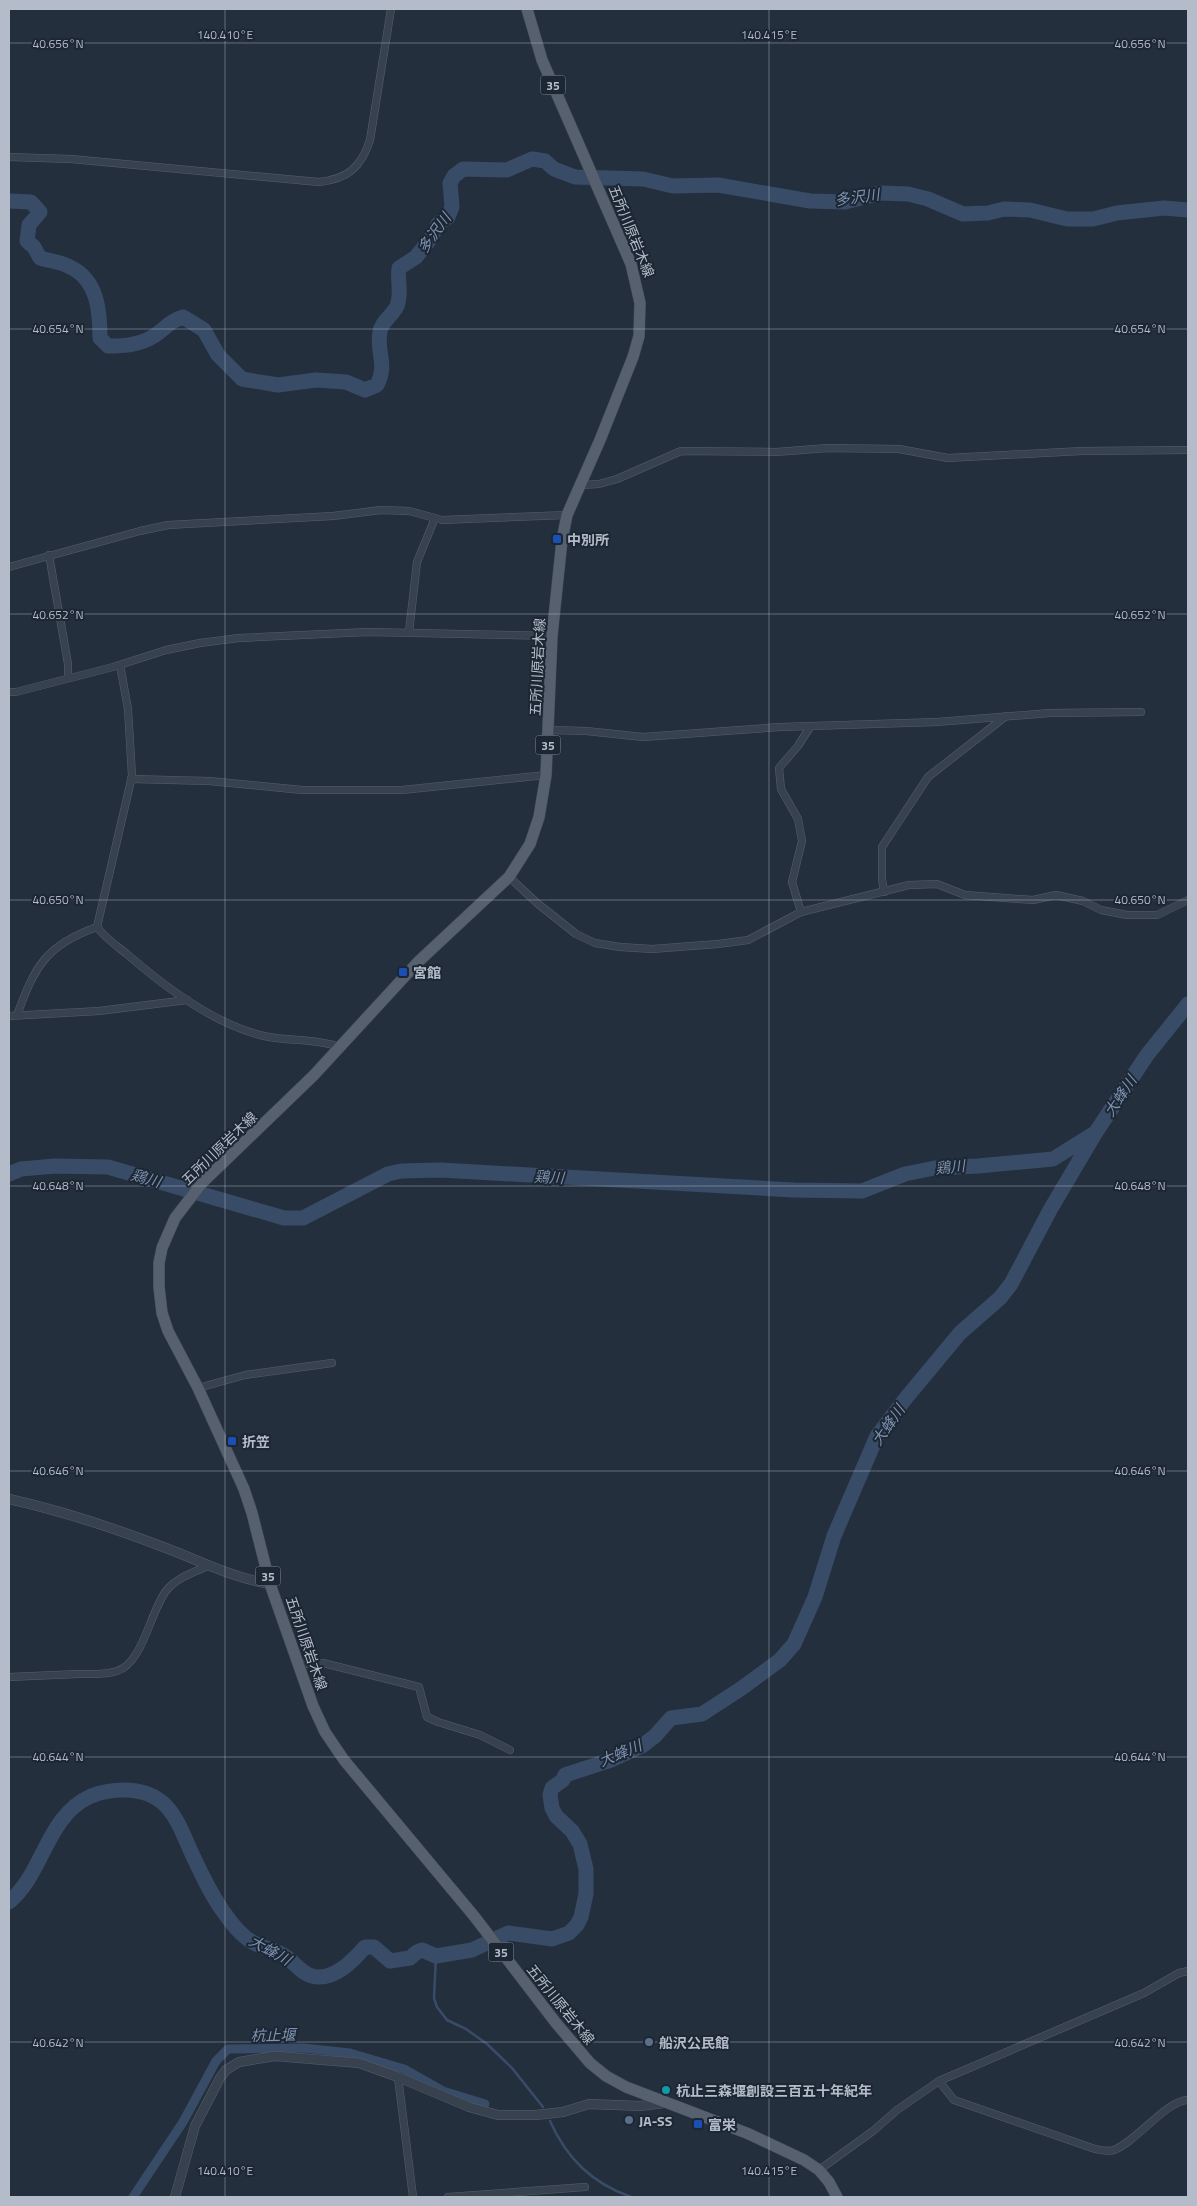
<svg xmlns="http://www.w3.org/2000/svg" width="1197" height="2206" font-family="'Titillium Web','Noto Sans JP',sans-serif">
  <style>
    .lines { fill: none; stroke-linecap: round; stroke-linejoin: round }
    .stream { stroke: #394c67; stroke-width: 2.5 }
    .canal { stroke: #394c67; stroke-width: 9 }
    .river { stroke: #394c67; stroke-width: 15 }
    .minor-casing { stroke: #565f6c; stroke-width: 8 }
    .tertiary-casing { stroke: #565f6c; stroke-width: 10 }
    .primary-casing { stroke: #414a57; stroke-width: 12 }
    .minor { stroke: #38414e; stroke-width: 7 }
    .tertiary { stroke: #38414e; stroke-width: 9 }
    .primary { stroke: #56606e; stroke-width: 11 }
    .ticks { fill: none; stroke: #b4bcc9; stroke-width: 1; stroke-opacity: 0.45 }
    .transit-dot { fill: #1a4fb4; stroke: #1d2633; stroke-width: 2 }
    .service-dot { fill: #5c6f8a; stroke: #1d2633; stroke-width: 2 }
    .culture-dot { fill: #0f9aa8; stroke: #1d2633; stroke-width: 2 }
    .labels { text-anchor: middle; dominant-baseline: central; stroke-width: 4; stroke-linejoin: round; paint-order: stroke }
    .shield { fill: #1d2633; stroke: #878f9c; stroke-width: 1 }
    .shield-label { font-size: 12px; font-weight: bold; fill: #b4bcc9 }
    .street-label { font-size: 14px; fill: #b4bcc9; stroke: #1d2633 }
    .poi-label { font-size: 14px; font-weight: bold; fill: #b4bcc9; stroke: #1d2633; text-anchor: start }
    .water-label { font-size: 15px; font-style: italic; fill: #7c92b1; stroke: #1d2633 }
    .ticks-label { font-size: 12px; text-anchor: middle; fill: #b4bcc9; stroke: #1d2633; stroke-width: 4; stroke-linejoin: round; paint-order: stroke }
  </style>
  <rect width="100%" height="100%" fill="#242f3e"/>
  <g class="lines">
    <!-- stream -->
    <g class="stream">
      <path d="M436,1956L434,1998L437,2007L447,2020L466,2029L487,2044L512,2068L543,2107"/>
      <path d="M550,2121C567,2159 592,2183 631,2197"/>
    </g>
    <!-- canal -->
    <path class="canal" d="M133,2197L183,2122L216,2061L228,2049L303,2048L350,2053L404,2069L443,2091L485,2104"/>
    <!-- river -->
    <g class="river">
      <path d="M9,201L31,202L40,212L29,225L27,241L34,247L40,258C50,261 61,262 70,267C98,280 100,312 100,338L108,346C124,346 140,345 154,336C165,329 169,321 183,317L204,330L218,355L242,379L278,385L316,380L346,382L365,390L377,385C388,363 376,353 380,332C381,322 393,315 397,306C402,293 397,280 399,268L416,257L431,238L438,224L448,217L452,207L450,183L454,176L463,169L507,170L532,159L545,161L554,169L575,177L643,179L673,186L718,185L810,201L845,202L881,193L908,194L928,199L963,214L988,213L1004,209L1030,210L1067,219H1093L1117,213L1164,208L1188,210"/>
      <path d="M9,1174L21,1169L55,1166L108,1167L284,1218H303L388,1174L401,1171L441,1170L794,1190L862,1191L905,1174L935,1168L978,1166L1053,1159L1093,1134"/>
      <path d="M9,1902C44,1873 46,1816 91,1796C101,1792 114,1790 124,1790C168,1790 177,1820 192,1854C202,1875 211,1895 225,1914C232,1924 242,1937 254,1943C266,1949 278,1950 288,1958C295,1964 303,1974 312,1976C333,1982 353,1961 365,1947H374L390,1961L410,1958L417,1952L422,1950L436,1956L472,1950L508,1933L552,1939L569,1933L577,1925L581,1917L586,1894V1869L580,1844L572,1831L556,1816L552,1808L550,1795L552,1788L563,1780L565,1775L611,1760L642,1746L655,1736L671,1718L702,1714L742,1688L780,1660L794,1644L815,1597L834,1536L877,1436L906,1398L960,1333L1000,1298L1011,1284L1050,1210L1096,1132L1147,1055L1188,1004"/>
    </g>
    <defs>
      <g id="minor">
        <path d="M9,157L71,159L319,182C347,179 361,168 370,140L391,9"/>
        <path d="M581,485L599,484L617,479L681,451L776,452L828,448L899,449L948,458L1082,451L1188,450"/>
        <path d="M49,555L68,664V677"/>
        <path d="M9,567L140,531L168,525L333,516L381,510L409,511L442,520L567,515"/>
        <path d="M409,632L417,562L435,518"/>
        <path d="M9,692H16L113,667L166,650L200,643L239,638L368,632L552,636"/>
        <path d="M549,730L586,731L643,737L780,727L937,722L1050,713L1141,712"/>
        <path d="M131,779L209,781L302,790H402L546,775"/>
        <path d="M509,877L537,903L576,934L595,943L620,947L652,949L718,944L748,940L801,912L909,885L937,884L965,895L1005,898L1033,900L1056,895L1083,901L1101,910L1127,915H1157L1188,900"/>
        <path d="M884,892L882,879V847L928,777L1006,716"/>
        <path d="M801,912L792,882L802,841L798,819L781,789L779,768L798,746L810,727"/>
        <path d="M97,927C105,938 117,946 128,955C165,987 220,1028 269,1037C293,1041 317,1039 340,1047"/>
        <path d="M97,927L132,776L128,709L120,665"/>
        <path d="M17,1015C35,966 46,945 97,927"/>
        <path d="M9,1016L99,1011L187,1000"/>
        <path d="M198,1388L245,1375L332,1363"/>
        <path d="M299,1664L323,1663L419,1687L427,1717L438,1722L480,1735L510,1750"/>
        <path d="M9,1677C32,1676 55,1675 78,1674C90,1674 105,1675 117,1671C143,1663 150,1612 166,1591C176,1578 194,1572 208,1566"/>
        <path d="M398,2077L413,2197"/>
        <path d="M939,2081L954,2100L1095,2149C1100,2150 1109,2152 1114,2150C1137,2141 1167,2100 1188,2100"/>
        <path d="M819,2170L873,2131L897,2110L939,2081L1144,1993L1179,1973L1188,1971"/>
        <path d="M448,2197L585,2187"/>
      </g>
      <g id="tertiary">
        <path d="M9,1499C63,1511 114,1528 166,1548C200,1561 233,1578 270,1584"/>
        <path d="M175,2197L195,2126L220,2078L226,2070L239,2062L275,2056L359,2063L398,2077L469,2107L498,2115H536L563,2112L589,2104L640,2106L664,2103"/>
      </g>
      <path id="primary" d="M527,9L542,60L631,264L640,303L639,336L633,357L600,440L567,515L562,540L552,636L546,775L539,817L530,844L509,877L418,962L314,1075L202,1183L175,1218L162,1248L159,1263V1287L162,1313L168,1331L198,1388L244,1489L252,1513L270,1584L313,1706L325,1732L344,1760L474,1916L556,2023L590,2063L606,2076L626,2087L749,2134L804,2160L819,2170L829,2182L837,2197"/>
    </defs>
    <!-- minor casing -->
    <use href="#minor" class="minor-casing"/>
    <!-- tertiary casing -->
    <use href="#tertiary" class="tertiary-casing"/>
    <!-- primary casing -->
    <use href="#primary" class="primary-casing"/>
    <!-- minor -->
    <use href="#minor" class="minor"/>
    <!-- tertiary -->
    <use href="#tertiary" class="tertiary"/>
    <!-- primary -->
    <use href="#primary" class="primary"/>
  </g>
  <!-- ticks -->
  <path class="ticks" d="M225,9V2197M769,9V2197M9,43H1188M9,329H1188M9,614H1188M9,900H1188M9,1186H1188M9,1471H1188M9,1757H1188M9,2042H1188"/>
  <!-- markers -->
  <g class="transit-dot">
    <rect x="552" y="534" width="10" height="10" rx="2.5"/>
    <rect x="398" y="967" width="10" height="10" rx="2.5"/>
    <rect x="227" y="1436" width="10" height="10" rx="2.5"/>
    <rect x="693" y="2119" width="10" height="10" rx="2.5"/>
  </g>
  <g class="service-dot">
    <circle cx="649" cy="2042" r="5"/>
    <circle cx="629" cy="2120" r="5"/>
  </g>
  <circle class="culture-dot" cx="666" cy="2090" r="5"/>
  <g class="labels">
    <!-- shield labels -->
    <g class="shield">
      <rect x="540.5" y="75.5" width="25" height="19" rx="4"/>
      <rect x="535.5" y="735.5" width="25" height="19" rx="4"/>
      <rect x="255.5" y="1566.5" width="25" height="19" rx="4"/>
      <rect x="488.5" y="1942.5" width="25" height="19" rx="4"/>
    </g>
    <g class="shield-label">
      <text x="553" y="85">35</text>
      <text x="548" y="745">35</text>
      <text x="268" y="1576">35</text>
      <text x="501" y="1952">35</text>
    </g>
    <!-- street labels -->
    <g class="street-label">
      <text transform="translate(632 231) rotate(68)">五所川原岩木線</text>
      <text transform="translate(537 667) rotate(-87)">五所川原岩木線</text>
      <text transform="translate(219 1148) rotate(-44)">五所川原岩木線</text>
      <text transform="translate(307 1643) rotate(71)">五所川原岩木線</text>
      <text transform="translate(561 2004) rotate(51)">五所川原岩木線</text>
    </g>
    <!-- poi labels -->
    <g class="poi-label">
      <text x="567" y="539">中別所</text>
      <text x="413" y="972">宮館</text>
      <text x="242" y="1441">折笠</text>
      <text x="659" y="2042">船沢公民館</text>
      <text x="676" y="2090">杭止三森堰創設三百五十年紀年</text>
      <text x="639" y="2120">JA-SS</text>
      <text x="708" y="2124">富栄</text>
    </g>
    <!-- water labels -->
    <g class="water-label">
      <text transform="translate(857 197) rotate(-8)">多沢川</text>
      <text transform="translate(434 233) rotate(-54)">多沢川</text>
      <text transform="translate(1120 1096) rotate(-56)">大蜂川</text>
      <text transform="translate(950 1167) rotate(-6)">鶏川</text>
      <text transform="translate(549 1177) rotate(3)">鶏川</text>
      <text transform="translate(146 1178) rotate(16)">鶏川</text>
      <text transform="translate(888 1425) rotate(-55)">大蜂川</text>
      <text transform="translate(620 1753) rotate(-23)">大蜂川</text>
      <text transform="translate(270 1950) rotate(29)">大蜂川</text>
      <text transform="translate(273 2035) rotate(-1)">杭止堰</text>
    </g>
  </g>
  <g class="ticks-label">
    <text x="225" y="39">140.410°E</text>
    <text x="769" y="39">140.415°E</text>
    <text x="58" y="48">40.656°N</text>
    <text x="1140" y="48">40.656°N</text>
    <text x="58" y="333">40.654°N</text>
    <text x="1140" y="333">40.654°N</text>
    <text x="58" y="619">40.652°N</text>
    <text x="1140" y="619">40.652°N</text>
    <text x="58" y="904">40.650°N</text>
    <text x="1140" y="904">40.650°N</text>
    <text x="58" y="1190">40.648°N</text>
    <text x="1140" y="1190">40.648°N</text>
    <text x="58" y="1475">40.646°N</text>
    <text x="1140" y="1475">40.646°N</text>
    <text x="58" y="1761">40.644°N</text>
    <text x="1140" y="1761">40.644°N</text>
    <text x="58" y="2047">40.642°N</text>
    <text x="1140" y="2047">40.642°N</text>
    <text x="225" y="2175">140.410°E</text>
    <text x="769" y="2175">140.415°E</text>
  </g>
  <!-- border -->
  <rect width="1197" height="2206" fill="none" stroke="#b4bcc9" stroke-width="20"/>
</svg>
